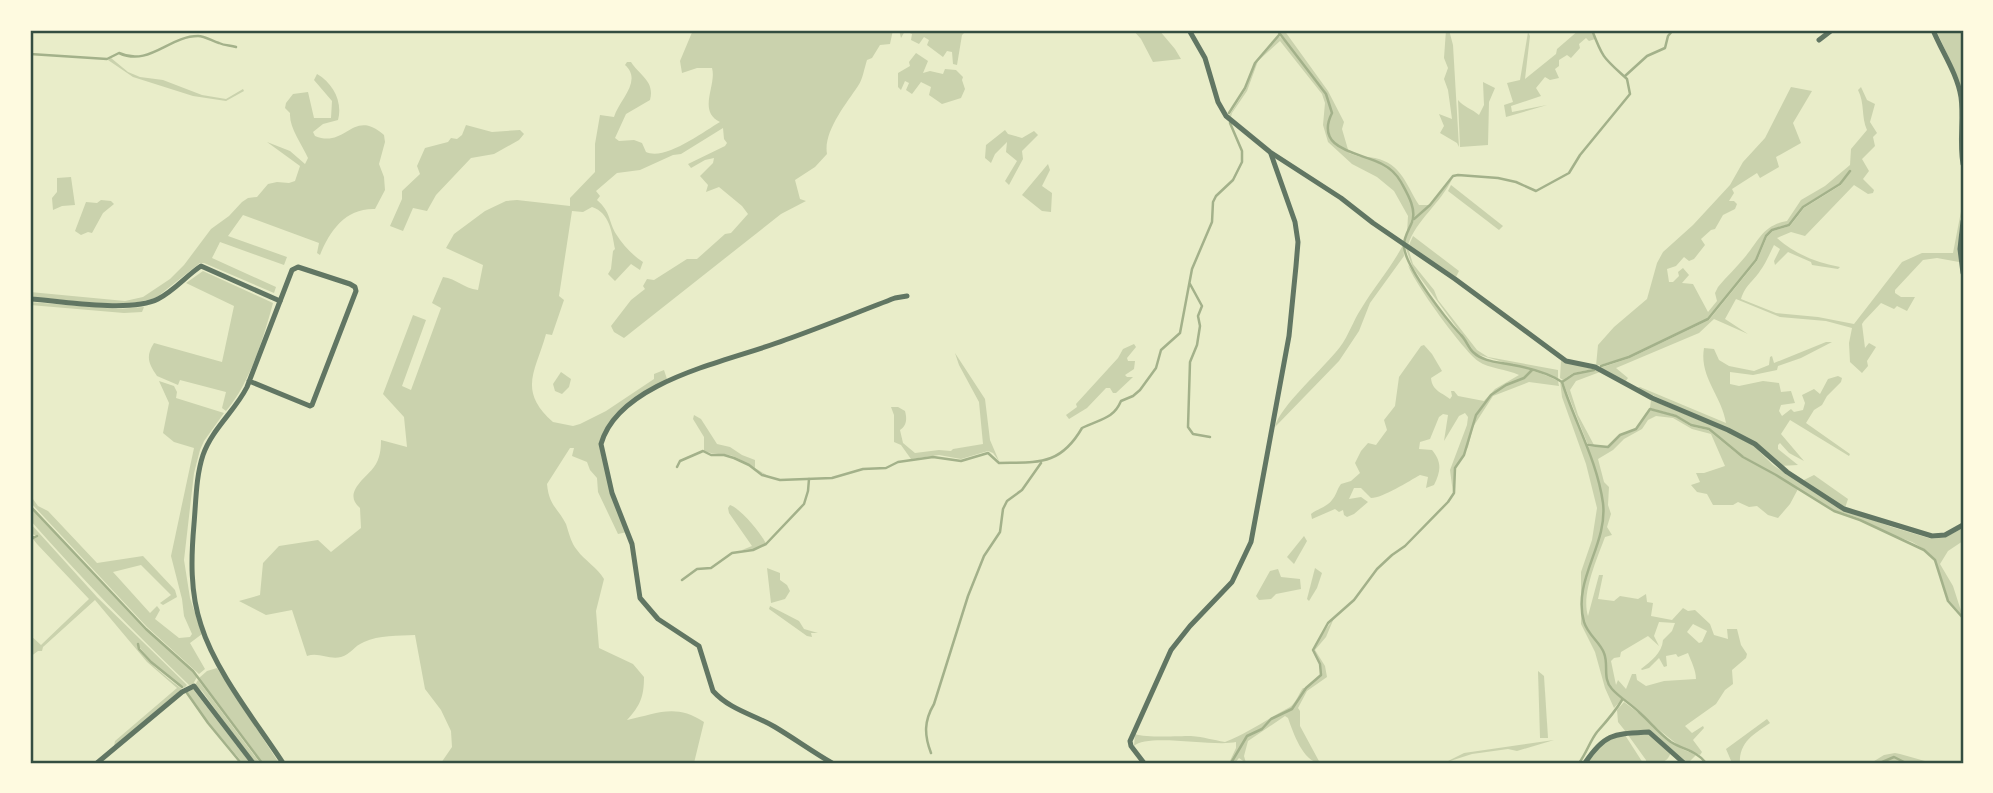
<svg xmlns="http://www.w3.org/2000/svg" width="1993" height="793" font-family="'Sofia Sans Condensed',sans-serif">
  <style>
    .green { fill: #cad2ad; fill-rule: evenodd }
    .lines { fill: none; stroke-linecap: round; stroke-linejoin: round }
    .stream { stroke: #a3b18a; stroke-width: 2.5 }
    .minor { stroke: #617663; stroke-width: 5 }
    .neatline { fill: none; stroke: #344e41; stroke-width: 2.5 }
  </style>
  <rect width="100%" height="100%" fill="#e9edc9"/>
  <!-- green -->
  <g class="green">
    <path d="M693,30H893L890,44L880,45L872,58L867,60C864,69 863,79 858,86C846,104 823,132 827,154L815,167L795,180L800,199L806,201L781,214L624,338L614,332L611,326L631,300L645,289L643,286L647,279L654,280L687,259H697L725,234L731,233L748,214L742,206L719,187L706,192L708,185L700,176L713,163L714,158L705,160L691,168L688,164L725,146L727,143L724,139L723,128L681,154L673,155L640,170L617,173L596,191L600,196L597,200C611,212 608,220 616,234C623,245 632,255 643,262L640,270L631,264L615,281L608,274L611,269L613,251L615,249C612,233 610,213 592,207L583,212L572,211L559,296L564,300L552,335L546,334C536,371 517,390 553,422L573,426L580,424L606,411L654,379V374L664,370L667,379L646,391L609,425L599,443L602,458L627,532L618,534L598,492L597,478L590,470L587,462L572,456L574,448H570L547,484C549,506 558,508 566,524C569,533 571,543 577,550C585,561 597,567 604,579L596,611L599,648L633,664L644,677C644,697 640,706 627,720C657,714 675,703 704,722L694,763H441L452,747L451,731L441,710L425,689L415,635C398,636 379,635 364,642C354,646 351,654 341,657C329,660 319,652 307,656L292,610L266,615L239,601L260,595L263,563L279,546L318,540L331,552L361,528L360,508C342,493 366,478 374,467C380,459 381,449 381,440L407,447L404,417L383,394L413,315L426,320L402,386L411,390L441,308L432,303L443,277C457,279 463,288 478,290L483,265L446,248L454,234L485,211L506,201L517,200L570,206V198L595,172V144L600,115L614,117C619,100 643,81 625,65L627,62H631C640,76 655,81 650,100L626,114L615,138L619,141L634,140L642,143L646,152C665,161 703,132 720,122C697,111 717,85 712,68H697L682,73L680,61Z"/>
    <path d="M899,30H967L962,35L957,65L953,64L952,52L947,51L943,57L927,45L929,40L924,37L919,44L911,40L912,34L905,31L901,38Z"/>
    <path d="M1133,30H1159L1175,49L1181,59L1153,62L1141,39Z"/>
    <path d="M1278,30H1284L1328,91L1344,122L1342,129L1349,153C1363,159 1365,156 1375,158C1402,164 1406,185 1419,205H1429L1414,217L1413,215L1407,233L1408,216L1394,191L1377,177L1352,164L1328,142L1323,125L1325,103L1322,94L1280,41L1258,61L1247,91L1232,113L1231,117L1229,116L1246,89L1255,63L1279,36L1286,42Z"/>
    <path d="M1446,30H1449L1453,45L1459,147L1457,143L1440,133L1444,126L1439,114L1452,119L1448,90L1444,79L1448,68L1444,58Z"/>
    <path d="M1579,30H1591L1595,39L1589,41L1586,38L1579,44L1580,48L1571,58L1567,55L1559,60V66L1555,69L1559,78L1550,80L1545,77L1536,88L1541,96L1511,106L1512,112L1547,105L1506,117L1504,105L1513,102L1507,83L1520,80L1528,32L1530,36L1525,79L1556,54L1557,49Z"/>
    <path d="M1936,30H1963V99L1959,80Z"/>
    <path d="M916,53L928,61L923,73L930,71L943,74L945,69L956,70L963,77L962,80L965,89L961,98L942,104L929,95L931,87L921,82L912,94L906,90L909,83L905,81L901,90L898,87V73L910,66L909,62Z"/>
    <path d="M111,58L128,72L140,77L163,80L202,95L226,99L243,89L244,91L226,101L193,96L133,77L108,60Z"/>
    <path d="M317,74C333,83 343,102 338,120L323,124L313,132L315,136C346,149 353,107 384,135L385,142L379,164L384,177L385,190L375,209C346,208 330,230 320,255L317,253L319,243L243,215L228,236L287,257L284,265L220,242L212,258L276,287L274,293L204,263H200L157,297C120,311 70,299 30,297V292L125,301L143,297L170,279L184,265L211,229L229,216L242,202L248,198L257,197L268,184L277,182L289,183L295,181L300,166L267,142L290,151L305,164L308,158C302,144 289,128 290,113L285,108L286,103L293,94L308,92L314,118H331L332,101L314,80Z"/>
    <path d="M1483,82L1495,88L1489,102L1488,145L1460,147L1458,100C1464,107 1472,109 1479,115L1484,105Z"/>
    <path d="M1791,87L1812,91L1793,123L1801,143L1776,157L1779,167L1760,178L1757,173L1732,189L1734,193L1729,201H1734L1737,204L1735,209L1723,215L1715,229L1711,230L1701,239L1705,245L1694,259L1689,261L1684,257L1676,266L1667,269L1669,282H1673L1679,276L1678,272L1683,268L1689,275L1682,283L1693,284L1708,312L1717,301L1715,293L1718,287C1727,276 1737,267 1745,257C1759,240 1763,225 1787,221L1801,200L1825,186L1850,165L1851,149L1867,130C1861,117 1865,103 1858,90L1861,87L1867,100L1875,104L1870,122L1877,133L1873,137L1875,146L1862,159L1869,171L1863,179L1874,190L1873,193L1868,194L1854,185L1805,236L1791,232L1777,238C1795,254 1817,263 1840,267L1838,269L1812,265L1811,262L1788,252L1775,265L1774,261L1780,249L1774,245C1770,253 1766,263 1760,271C1752,283 1746,284 1741,299L1776,313L1818,317L1854,324L1902,262L1922,253H1953L1963,201L1959,233V262L1937,258L1923,260L1895,290V293L1901,297H1915L1907,311L1897,306L1894,309L1881,303L1864,321L1862,324L1865,348L1869,343L1876,347L1867,361L1868,366L1862,373L1850,362L1849,343L1852,328L1826,321L1780,317L1736,299L1725,319L1748,334L1714,319L1699,333L1616,368L1628,378L1625,382L1600,368L1630,358L1709,320L1757,261L1767,237L1773,231L1790,226L1804,208L1841,185L1849,171L1840,183L1803,206L1789,224L1772,229L1765,236L1755,260L1708,319L1629,357L1596,366L1598,345L1614,327L1647,299L1657,263L1663,252L1693,225L1730,185L1743,162L1765,138Z"/>
    <path d="M466,125L492,132L520,130L524,134L519,140L494,154L471,158L436,195L427,211L413,208L403,231L390,226L402,199V191L420,174L417,166L425,148L448,142L451,138L457,139L462,135Z"/>
    <path d="M1005,130L1008,134L1022,138L1034,131L1038,135L1022,151L1023,159L1009,185L1005,181L1017,161L1006,152L1007,142L995,154L991,163L985,158L986,145Z"/>
    <path d="M1048,164L1050,170L1042,186L1052,193L1051,212L1042,211L1022,195Z"/>
    <path d="M71,177L75,205L62,206L53,210L52,198L57,192V178Z"/>
    <path d="M1452,179C1441,203 1416,220 1408,245L1404,242L1414,220L1430,206Z"/>
    <path d="M1451,185L1503,226L1499,230L1448,191Z"/>
    <path d="M101,200L111,201L114,204L103,213L92,233L88,232L81,235L75,231L86,202L97,203Z"/>
    <path d="M1413,236L1459,271L1456,277L1409,245Z"/>
    <path d="M1403,245L1404,256L1370,303L1359,331L1339,361L1275,427C1278,408 1326,366 1340,347C1349,335 1353,321 1361,309C1374,287 1391,268 1403,245Z"/>
    <path d="M1405,246L1408,248L1413,264L1434,290L1438,300L1477,350L1488,357L1558,370V378L1476,354L1413,268Z"/>
    <path d="M1408,265L1474,354C1487,364 1502,362 1517,366C1531,370 1545,374 1558,381L1559,386L1529,382L1493,396L1473,427L1468,447L1455,468L1453,493L1450,470L1467,425L1468,417L1465,413L1459,416L1444,441L1448,415L1443,414L1439,417L1430,439L1420,442L1419,449L1432,450C1442,462 1441,471 1434,485L1426,488L1428,477L1420,475C1409,481 1383,498 1371,498L1361,488H1354L1349,499L1361,497L1368,502L1354,514L1347,517L1344,515L1343,510L1339,512L1335,509L1312,519L1311,514C1317,509 1327,507 1332,500C1336,496 1337,489 1341,484L1351,481L1360,473L1355,463L1361,451L1368,443L1376,445L1387,430L1384,420L1395,406L1399,377L1421,346L1424,345L1432,354L1442,371L1431,378C1432,391 1443,393 1450,399L1452,396L1451,391H1454L1458,396L1484,401L1495,389L1519,375C1507,369 1489,369 1478,361C1463,350 1414,283 1408,265Z"/>
    <path d="M203,271L273,303C264,337 249,385 226,411L222,408L226,392L180,380L178,385L157,376C149,364 145,357 154,343L222,362L234,306L186,283Z"/>
    <path d="M30,302L118,309L144,307L142,312L124,313L30,305Z"/>
    <path d="M1826,342H1832L1801,358L1778,366L1777,370L1753,375L1730,372V384L1739,386L1763,381L1779,383L1781,392L1791,391L1795,403L1781,405L1779,411L1782,416L1791,409L1794,412L1803,410L1805,403L1802,395L1814,389L1820,394L1828,379L1838,376L1842,378L1841,382L1827,396L1822,405L1814,410L1806,423L1850,454L1849,456L1790,420L1781,434L1804,461L1789,453L1780,443L1778,445V449L1798,465L1780,466L1756,443L1637,388L1640,387L1726,423C1722,396 1699,377 1704,348L1714,349L1719,360L1729,366L1754,371L1769,365L1770,357L1772,356L1774,363Z"/>
    <path d="M1134,344L1136,347L1127,358L1128,361H1135L1134,369L1125,375L1127,377H1133L1116,393H1113L1110,388H1106L1087,408L1069,419L1066,415L1077,407L1076,404L1118,358L1123,349Z"/>
    <path d="M955,353L985,399L990,440L999,461L993,453L988,451L961,459L939,455L911,459L901,445L894,442V415L891,407H898L905,411C907,418 907,426 900,430L903,443L915,453L939,450L951,451L953,449L983,444L979,402L959,365Z"/>
    <path d="M1561,361L1593,369L1573,373L1563,380L1560,378Z"/>
    <path d="M1595,369L1600,372L1576,381L1570,390L1578,415L1594,445H1588L1563,382L1574,375Z"/>
    <path d="M561,372L571,379L569,387L562,394L555,391L553,384Z"/>
    <path d="M159,381L174,386L177,392L176,398L224,413L204,441L200,450L194,473L184,560L190,598L202,634L190,643L205,669L199,674L147,627L30,502V495L38,506L48,511L97,563L143,556L175,590L177,597L163,605L160,603L171,595L141,565L113,572L150,613L157,606L160,610L155,619L179,638L190,637L192,634L184,616L182,599L171,556L194,448L174,442L163,433L169,403Z"/>
    <path d="M1560,381L1588,447H1608L1620,436L1636,429L1650,410L1675,416L1690,426L1708,430L1735,452L1798,489L1790,504L1778,518L1768,515L1757,506L1749,507L1738,502L1733,505H1713L1707,494L1697,492L1691,485L1700,482L1696,473H1704L1725,466L1711,434L1692,429L1673,418L1656,416L1648,420L1642,429L1624,439L1613,450L1598,459L1604,482L1609,487L1608,505L1611,514L1607,527L1612,535L1605,537C1597,559 1581,594 1588,616L1599,575H1603L1598,599L1614,601L1620,596L1638,599L1646,594L1647,602L1653,603L1651,616L1672,620L1683,608L1688,611L1695,610L1710,624L1714,635L1728,639L1727,629H1737L1741,645L1747,654L1746,658L1732,670L1733,684L1725,690L1716,704L1685,726L1692,733L1703,726L1704,728L1693,740L1702,752L1700,755L1678,745L1653,725C1665,738 1679,751 1697,754L1688,763L1649,730L1626,732L1618,722L1617,710L1624,702L1648,720L1622,699L1614,708L1605,688L1595,652L1581,624V572L1592,540L1597,508L1586,464L1562,397ZM1659,622L1675,623L1672,631L1663,640C1662,653 1651,661 1641,669L1642,670L1649,668L1659,658L1664,667L1667,666L1666,656L1676,654L1678,657L1688,653C1691,661 1696,670 1696,679L1664,681L1646,686L1637,680L1636,674H1632L1626,689L1618,680L1616,685L1611,661L1614,658L1620,657L1621,652L1648,636L1659,646L1654,636ZM1693,624L1707,631L1702,642L1699,643L1687,632Z"/>
    <path d="M1651,400L1728,432L1754,446L1773,465L1835,506L1892,527L1932,539L1946,537L1963,528V541L1948,551L1940,564L1953,586L1963,617L1949,601L1935,559L1924,549L1912,542L1887,533L1861,519L1834,510L1735,451L1709,429L1691,425L1676,415L1650,408Z"/>
    <path d="M694,415L701,419L717,444L730,447L742,455L755,460V468L770,477C756,472 747,462 733,456C723,453 714,455 704,451V437L693,419Z"/>
    <path d="M1814,475L1848,499L1845,508L1802,481Z"/>
    <path d="M730,505C740,508 762,534 766,544L753,549L742,550L752,546L729,513L728,508Z"/>
    <path d="M30,506L146,629L192,671L197,677L193,684L189,685C134,632 81,578 30,520Z"/>
    <path d="M30,523L97,597L187,685L184,688L151,661L137,644C141,658 170,680 182,689L114,746L115,741L177,688L147,662L95,600L43,647L42,651H38L30,657V635L41,645L89,599L37,544L33,539L37,536L30,533Z"/>
    <path d="M1304,536L1307,541L1294,564L1287,557Z"/>
    <path d="M767,568L780,573V580L787,585L790,591L785,599L771,603Z"/>
    <path d="M1315,568L1322,573L1317,588L1309,601L1307,599Z"/>
    <path d="M1278,569L1281,577L1300,579L1301,589L1276,594L1271,599L1259,600L1256,596L1270,571Z"/>
    <path d="M770,606L799,621L804,629L818,633H811L812,637L807,636L769,609Z"/>
    <path d="M1334,618L1326,637L1315,650L1325,666L1327,677L1307,691L1298,708L1300,711V726L1320,763C1303,762 1293,732 1288,718L1285,716L1248,741L1244,756L1246,763L1239,758L1235,763H1229L1236,748V742C1214,747 1147,733 1134,746L1135,734C1146,738 1178,736 1191,736C1204,737 1213,740 1225,742C1248,733 1269,718 1290,707C1296,703 1299,693 1303,688H1306L1321,675V664L1314,650L1316,643Z"/>
    <path d="M217,668L279,763H263L199,678L207,671Z"/>
    <path d="M1538,671L1544,676L1548,738H1540Z"/>
    <path d="M198,680L260,763H254L202,691L195,685Z"/>
    <path d="M193,689L250,763H243L208,722L187,691Z"/>
    <path d="M1767,719L1770,723C1754,734 1739,742 1740,763H1732L1726,749Z"/>
    <path d="M1649,734L1671,752C1667,765 1657,763 1646,763V760L1628,735Z"/>
    <path d="M1625,735L1643,763H1587C1599,745 1603,739 1625,735Z"/>
    <path d="M1554,740L1517,751L1508,749L1472,754L1444,763L1464,753Z"/>
    <path d="M1895,753L1900,754L1932,763H1871L1884,755Z"/>
  </g>
  <g class="lines">
    <!-- stream -->
    <g class="stream">
      <path d="M1277,30L1326,94L1332,113C1313,151 1363,153 1382,164C1390,168 1397,175 1401,182C1407,193 1417,209 1412,222C1409,230 1403,238 1404,247C1406,268 1446,319 1461,335C1466,340 1468,347 1473,352C1483,362 1499,362 1513,365C1529,368 1548,373 1562,382C1575,423 1597,460 1603,503C1608,545 1572,580 1584,622C1588,635 1600,642 1604,653C1609,665 1602,678 1612,689C1620,698 1631,704 1640,713C1650,722 1660,734 1671,742C1684,750 1697,751 1706,763"/>
      <path d="M30,54L107,59L119,53C149,67 169,36 198,36C205,36 212,41 219,43C225,46 230,45 236,47"/>
      <path d="M1625,76L1647,56L1665,48L1668,36L1673,30"/>
      <path d="M1229,113L1245,88L1255,63L1279,35"/>
      <path d="M1414,219L1430,205L1453,176L1458,175L1498,178L1516,182L1536,191L1569,173L1580,155L1630,94L1627,79C1604,58 1603,59 1592,30"/>
      <path d="M1190,284L1202,306L1198,316L1200,326L1197,345L1190,362L1188,427L1193,434L1210,437"/>
      <path d="M1601,366L1629,357L1708,319L1756,260L1766,236L1772,230L1789,225L1803,207L1840,184L1850,171"/>
      <path d="M1562,382L1574,374L1594,370"/>
      <path d="M1588,445L1608,447L1620,435L1636,429L1650,409L1676,416L1691,425L1709,429L1743,457L1776,475L1834,511L1860,520L1924,550L1935,560L1948,601L1963,618"/>
      <path d="M677,467L680,461L703,451L711,455H724L734,458L749,465L762,475L780,480L832,478L863,469L886,468L898,462L933,457L961,461L988,453L999,463C1038,462 1060,466 1082,428C1099,419 1113,420 1121,401L1133,396L1140,390L1156,368L1161,350L1180,333L1192,269L1212,222L1213,202L1216,196L1233,180L1242,162V151L1230,123"/>
      <path d="M30,506L146,629L193,671L262,763"/>
      <path d="M30,534L33,538L37,536"/>
      <path d="M682,580L697,569L711,568L732,553L753,550L766,544L804,504L808,491L809,479"/>
      <path d="M138,644L139,649L151,662L182,687"/>
      <path d="M187,693L208,723L241,763"/>
      <path d="M931,753C924,735 924,721 934,704L968,596L984,556L1000,532L1003,509L1007,501L1022,490L1041,463"/>
      <path d="M1231,763L1247,736L1262,729L1271,719L1292,709L1306,688L1321,675L1320,664L1313,650L1328,623L1354,600L1377,569L1392,555L1405,546L1448,502L1454,493L1455,468L1464,455L1476,415L1491,395L1506,385L1524,378L1532,370"/>
      <path d="M1579,763C1586,754 1590,741 1597,732C1606,722 1615,712 1622,700"/>
      <path d="M1880,763L1894,757L1906,763"/>
    </g>
    <!-- minor -->
    <g class="minor">
      <path d="M1189,30L1205,58L1218,102L1226,116L1270,152L1341,198L1373,223L1455,279L1566,361L1595,367L1652,398L1728,430L1755,444L1787,472L1844,509L1932,536L1945,535L1963,525"/>
      <path d="M1933,30C1942,52 1957,73 1961,97C1964,119 1959,141 1963,164"/>
      <path d="M1819,40L1832,30"/>
      <path d="M1963,221L1960,249L1963,273"/>
      <path d="M30,299C63,301 130,313 158,299C174,291 186,276 201,266L280,301"/>
      <path d="M249,381L310,406L312,405L356,291L355,287L350,284L298,267L292,270L247,387C235,411 212,429 203,455C196,476 196,501 194,524C191,558 190,592 201,625C215,671 257,723 283,763"/>
      <path d="M97,763L182,692L194,686L253,763"/>
      <path d="M832,763C813,752 795,739 775,727C755,715 730,710 713,691L699,646L658,619L640,598L632,544L612,493L601,444C619,380 731,361 785,340C822,327 858,312 895,298L907,296"/>
      <path d="M1144,763L1131,746L1130,741L1171,650L1190,626L1232,582L1251,542L1289,336L1296,266L1298,242L1295,222L1271,154"/>
      <path d="M1585,763C1605,733 1614,734 1649,732L1684,763"/>
    </g>
  </g>
  <!-- border -->
  <rect width="1993" height="793" fill="none" stroke="#fefae0" stroke-width="63"/>
  <rect x="32" y="32" width="1930" height="730" class="neatline"/>
</svg>
